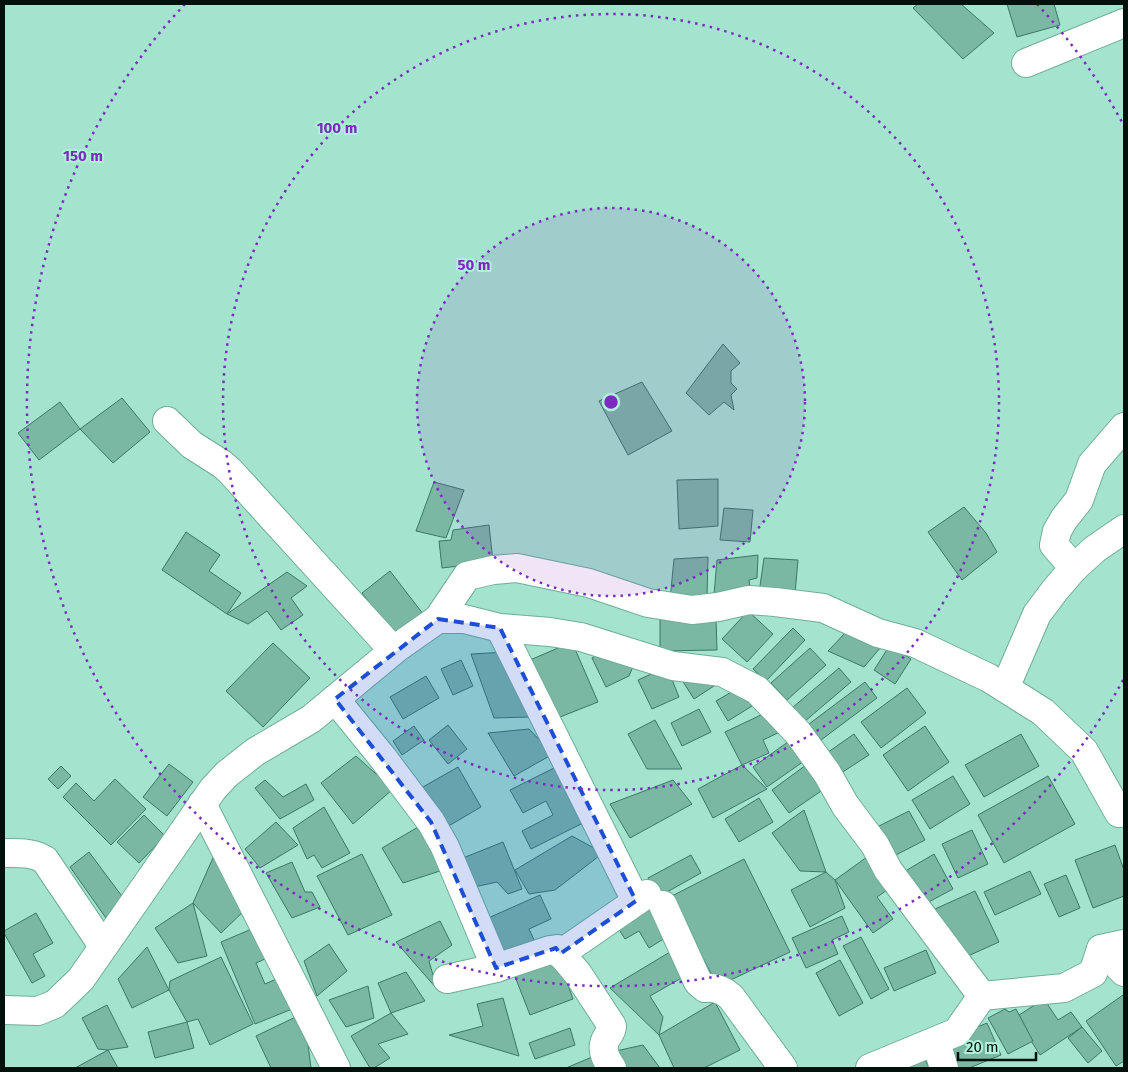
<svg xmlns="http://www.w3.org/2000/svg" width="1128" height="1072" font-family="'Fira Sans',sans-serif">
  <style>
    .building { fill: #7ab8a4; stroke: #3a7866 }
    .lines { fill: none; stroke-linecap: round; stroke-linejoin: round }
    .minor-casing { stroke: #6fad99; stroke-width: 30 }
    .minor { stroke: #fff; stroke-width: 28 }
    .marked { fill: #1d4ed8; fill-opacity: 0.2; stroke: #1d4ed8; stroke-width: 4; stroke-dasharray: 10 6; stroke-linejoin: round }
    .ring { fill: none; stroke: #7b2cbf; stroke-width: 2.5; stroke-dasharray: 2.5 5 }
    .centre { fill: #7b2cbf; stroke: #b1f1dc; stroke-width: 2.5 }
    .ring-label { font-size: 15px; text-anchor: middle; font-weight: bold; fill: #7b2cbf; stroke: #b1f1dc; stroke-width: 4; stroke-linejoin: round; paint-order: stroke }
  </style>
  <rect width="100%" height="100%" fill="#a4e4cf"/>
  <!-- building -->
  <g class="building">
    <path d="M918,4H961L994,33L963,59L913,8Z"/>
    <path d="M1007,4H1054L1060,25L1017,37Z"/>
    <path d="M723,344L740,363L731,371V383L737,389L731,395L734,410L724,402L709,415L686,393Z"/>
    <path d="M642,382L672,431L628,455L599,401Z"/>
    <path d="M122,398L150,432L113,463L80,429Z"/>
    <path d="M60,402L80,429L39,460L18,433Z"/>
    <path d="M718,479V526L679,529L677,480Z"/>
    <path d="M434,482L464,490L446,538L416,531Z"/>
    <path d="M964,507L986,533L997,552L962,580L928,532Z"/>
    <path d="M724,508L753,510L750,542L720,540Z"/>
    <path d="M489,525L493,562L442,568L439,541L451,540L453,530Z"/>
    <path d="M186,532L220,555L209,571L241,593L227,614L162,570Z"/>
    <path d="M758,555L757,578L749,580L751,594H714L717,560Z"/>
    <path d="M708,557L707,597L670,600L674,559Z"/>
    <path d="M764,558L798,560L795,594L759,593Z"/>
    <path d="M390,571L427,619L399,641L362,593Z"/>
    <path d="M287,572L307,586L291,598L303,615L281,630L267,611L248,624L227,614Z"/>
    <path d="M748,611L773,634L747,662L722,639Z"/>
    <path d="M660,618H716L717,650L660,651Z"/>
    <path d="M793,628L805,640L766,681L753,669Z"/>
    <path d="M846,632L881,647L864,667L828,651Z"/>
    <path d="M572,642L598,702L555,719L530,660Z"/>
    <path d="M273,643L310,678L263,727L226,691Z"/>
    <path d="M890,645L911,659L895,684L874,670Z"/>
    <path d="M810,648L826,665L787,700L771,683Z"/>
    <path d="M605,651L635,662L629,676L606,687L592,658Z"/>
    <path d="M508,652L530,717L494,718L471,654Z"/>
    <path d="M461,660L473,686L453,695L441,669Z"/>
    <path d="M700,664L714,686L694,699L680,677Z"/>
    <path d="M667,667L679,697L652,709L638,680Z"/>
    <path d="M839,668L851,682L804,722L792,708Z"/>
    <path d="M426,676L439,698L403,719L390,697Z"/>
    <path d="M865,682L877,698L821,740L809,724Z"/>
    <path d="M740,687L752,706L728,721L716,701Z"/>
    <path d="M907,688L926,713L881,748L861,722Z"/>
    <path d="M699,709L711,732L682,746L671,723Z"/>
    <path d="M763,714L784,730L763,740L769,753L742,765L725,732Z"/>
    <path d="M655,720L682,769H647L628,734Z"/>
    <path d="M448,725L467,749L448,764L429,740Z"/>
    <path d="M414,726L424,740L402,755L393,741Z"/>
    <path d="M925,726L949,762L908,791L883,755Z"/>
    <path d="M529,729L553,754L514,776L488,733Z"/>
    <path d="M854,734L869,755L838,775L824,755Z"/>
    <path d="M1021,734L1039,766L984,797L965,765Z"/>
    <path d="M792,739L807,759L767,787L753,767Z"/>
    <path d="M356,756L393,789L353,824L321,783Z"/>
    <path d="M169,764L193,782L167,816L143,797Z"/>
    <path d="M742,765L767,789L713,818L698,789Z"/>
    <path d="M806,765L824,789L789,813L772,790Z"/>
    <path d="M61,766L71,776L58,789L48,779Z"/>
    <path d="M458,767L481,807L440,831L416,791Z"/>
    <path d="M556,767L585,822L531,849L522,831L553,815L546,801L523,813L510,790Z"/>
    <path d="M953,776L970,804L930,829L912,800Z"/>
    <path d="M1048,776L1075,824L1004,863L978,815Z"/>
    <path d="M115,779L146,809L111,845L63,797L76,783L94,801Z"/>
    <path d="M265,780L283,797L306,784L314,800L280,819L255,788Z"/>
    <path d="M673,780L692,804L630,838L610,804Z"/>
    <path d="M759,798L773,822L739,842L725,819Z"/>
    <path d="M324,807L350,853L322,868L314,855L307,859L293,828Z"/>
    <path d="M804,810L826,872L800,871L772,833Z"/>
    <path d="M909,811L925,840L894,856L879,826Z"/>
    <path d="M144,815L165,836L139,863L117,842Z"/>
    <path d="M276,822L298,845L260,868L245,849Z"/>
    <path d="M420,826L443,870L403,883L382,848Z"/>
    <path d="M972,830L988,864L958,878L942,844Z"/>
    <path d="M572,836L603,853L555,890L529,894L515,870Z"/>
    <path d="M503,842L522,889L508,894L497,882L474,887L453,862Z"/>
    <path d="M1115,845L1124,870V896L1093,908L1075,860Z"/>
    <path d="M216,851L248,907L221,933L193,903Z"/>
    <path d="M89,852L127,903L106,918L70,867Z"/>
    <path d="M362,854L392,915L348,935L317,876Z"/>
    <path d="M934,854L953,889L921,906L902,873Z"/>
    <path d="M691,855L701,873L658,897L648,878Z"/>
    <path d="M867,857L890,888L877,897L893,919L873,933L835,880Z"/>
    <path d="M744,859L790,952L718,986L670,897Z"/>
    <path d="M292,862L305,892H312L320,907L292,918L266,873Z"/>
    <path d="M1030,871L1041,894L995,915L984,892Z"/>
    <path d="M826,872L835,880L845,908L810,927L791,890Z"/>
    <path d="M1066,875L1080,908L1059,917L1044,884Z"/>
    <path d="M975,891L999,942L959,960L935,909Z"/>
    <path d="M540,895L551,919L529,929L536,944L504,958L486,919Z"/>
    <path d="M653,900L673,933L649,948L639,931L625,939L615,923Z"/>
    <path d="M193,903L207,956L178,963L155,928Z"/>
    <path d="M36,913L53,943L33,954L45,976L32,983L4,933V931Z"/>
    <path d="M842,916L849,932L832,940L838,954L806,968L792,938Z"/>
    <path d="M440,921L452,945L429,961L437,989L396,942Z"/>
    <path d="M261,925L274,955L256,963L265,984L283,976L297,1007L255,1024L221,942Z"/>
    <path d="M861,937L889,989L871,999L843,946Z"/>
    <path d="M329,944L347,971L317,996L304,961Z"/>
    <path d="M147,947L169,990L132,1008L118,979Z"/>
    <path d="M926,950L936,973L894,991L884,968Z"/>
    <path d="M670,952L685,976L650,996L663,1017L659,1035L610,988Z"/>
    <path d="M221,957L253,1024L210,1045L198,1019L187,1022L169,990L170,981Z"/>
    <path d="M558,957L573,999L530,1015L514,974Z"/>
    <path d="M840,960L863,1003L839,1016L816,973Z"/>
    <path d="M406,972L425,1001L391,1013L378,983Z"/>
    <path d="M368,986L374,1018L346,1027L329,1000Z"/>
    <path d="M1123,995L1124,998V1061L1116,1066L1086,1021Z"/>
    <path d="M503,998L519,1056L449,1035L483,1026L477,1004Z"/>
    <path d="M1044,999L1058,1020L1071,1012L1082,1027L1040,1055L1016,1017Z"/>
    <path d="M715,1002L740,1050L704,1068H674L659,1035Z"/>
    <path d="M107,1005L128,1047L108,1050L98,1049L82,1018Z"/>
    <path d="M1005,1009L1009,1012L1016,1009L1033,1041L1008,1054L988,1018Z"/>
    <path d="M304,1013L311,1068H271L256,1036Z"/>
    <path d="M391,1013L408,1034L378,1044L390,1058L374,1068H370L351,1036Z"/>
    <path d="M187,1022L194,1048L155,1058L148,1032Z"/>
    <path d="M987,1023L1001,1055L969,1068H950L940,1043Z"/>
    <path d="M1082,1027L1102,1051L1088,1063L1068,1038Z"/>
    <path d="M570,1028L575,1045L535,1059L529,1043Z"/>
    <path d="M643,1045L660,1068H621L611,1052Z"/>
    <path d="M919,1047L929,1068H895Z"/>
    <path d="M108,1050L118,1068H75Z"/>
    <path d="M592,1057L597,1068H566Z"/>
  </g>
  <g class="lines">
    <defs>
      <g id="minor">
        <path d="M1026,63L1124,23"/>
        <path d="M167,421L192,445L222,464L230,471L393,650"/>
        <path d="M1074,568L1054,545L1057,531L1064,519L1079,500L1092,464L1124,427"/>
        <path d="M438,619L467,576L493,570L517,568L589,583L648,603L692,610L718,607L749,600L775,602L823,608L878,633L915,643L989,678L1043,712L1084,751L1119,813"/>
        <path d="M500,628L636,901"/>
        <path d="M1005,688L1037,614L1055,590L1074,568L1095,549L1124,529"/>
        <path d="M335,699L383,758L431,822L445,847L496,968"/>
        <path d="M202,804L336,1068"/>
        <path d="M4,853C18,853 33,852 45,860L103,946"/>
        <path d="M663,905L698,982L705,988C716,987 723,990 731,997L783,1068"/>
        <path d="M1101,949L1124,972"/>
        <path d="M560,954L647,894"/>
        <path d="M447,979L496,968L550,950L557,949L578,974L612,1026C612,1031 610,1033 607,1037C600,1048 605,1058 612,1068"/>
        <path d="M4,1010L38,1011L55,1004L81,979L213,789L227,774L255,752L311,719L398,647L438,619H464L500,628L550,632L581,637L673,666L722,672L757,690L798,733L827,773L845,805L875,845L888,870L982,996"/>
        <path d="M936,1042L944,1068"/>
        <path d="M870,1068L957,1032L982,996L1064,988L1093,973L1101,949L1124,944"/>
      </g>
    </defs>
    <!-- minor casing -->
    <use href="#minor" class="minor-casing"/>
    <!-- minor -->
    <use href="#minor" class="minor"/>
  </g>
  <!-- marked area -->
  <path class="marked" d="M438,619L500,628L636,901L560,954L556,948L496,968L431,822L335,699Z"/>
  <!-- distance rings -->
  <circle cx="611" cy="402" r="194" fill="#7b2cbf" fill-opacity=".12"/>
  <g class="ring">
    <circle cx="611" cy="402" r="194"/>
    <circle cx="611" cy="402" r="388"/>
    <path d="M1123 680A583 583 0 1 1 185 4M1037 4A583 583 0 0 1 1123 124"/>
  </g>
  <circle cx="611" cy="402" r="8" class="centre"/>
  <g class="ring-label">
    <text x="337" y="133">100 m</text>
    <text x="83" y="161">150 m</text>
    <text x="474" y="270">50 m</text>
  </g>
  <!-- border -->
  <rect width="1128" height="1072" fill="none" stroke="#00110b" stroke-width="10"/>
  <!-- scale -->
  <path d="M958 1052v8h78v-8" fill="none" stroke="#00110b" stroke-width="2.5"/>
  <text x="966" y="1052" font-size="15" fill="#00110b" stroke="#b1f1dc" stroke-width="4" paint-order="stroke">20 m</text>
</svg>
